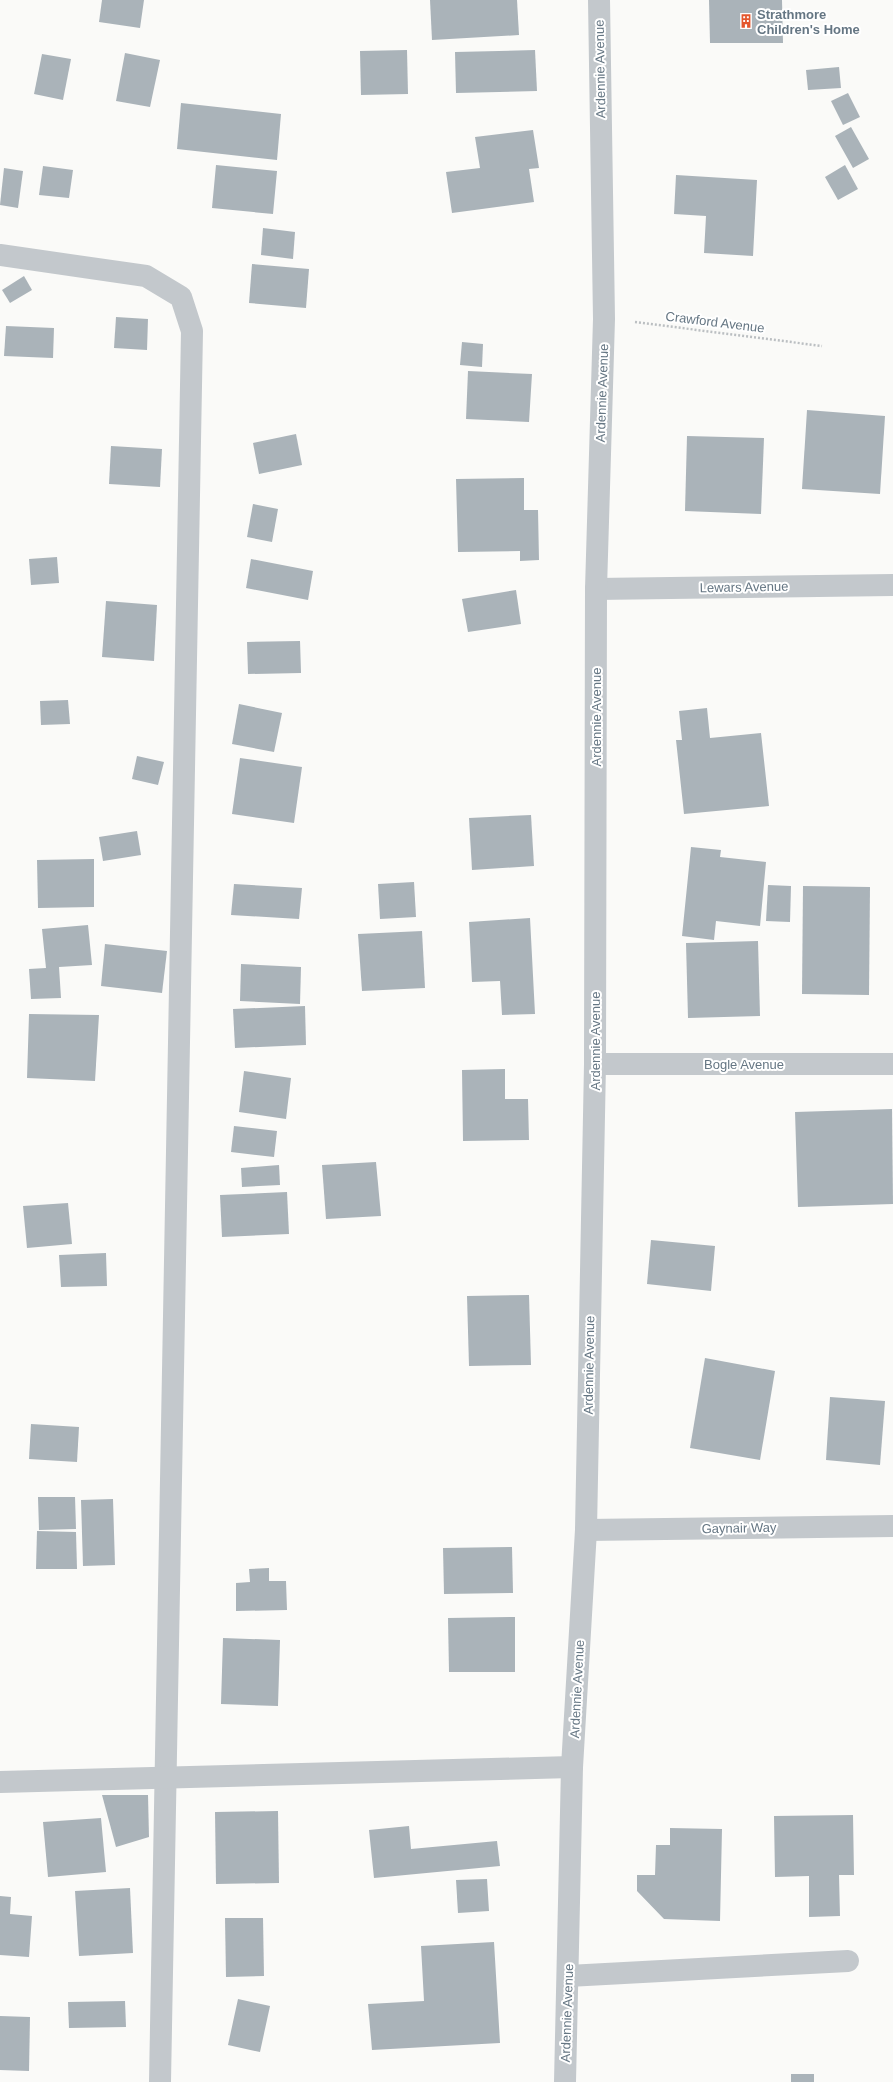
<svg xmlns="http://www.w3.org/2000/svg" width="893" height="2082" font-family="Arial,sans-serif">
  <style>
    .building { fill: #aab3b9 }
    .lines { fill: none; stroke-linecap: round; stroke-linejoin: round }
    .path { stroke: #bbbfc2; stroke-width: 2.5; stroke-dasharray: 2 2; stroke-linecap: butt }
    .minor { stroke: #c3c8cc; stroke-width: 22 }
    .labels { text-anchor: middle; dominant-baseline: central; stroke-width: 4; stroke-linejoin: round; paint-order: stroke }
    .poi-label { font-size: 13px; font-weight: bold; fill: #657683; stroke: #fff; text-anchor: start }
    .street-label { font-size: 13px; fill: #657683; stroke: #fff }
  </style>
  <rect width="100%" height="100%" fill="#fafaf8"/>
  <!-- building -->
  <g class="building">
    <path d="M102,0H144L140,28L99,22Z"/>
    <path d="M430,0H517L519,35L432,40Z"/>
    <path d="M709,0H782L783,43H710Z"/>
    <path d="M407,50L408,94L361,95L360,51Z"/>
    <path d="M535,50L537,91L456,93L455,52Z"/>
    <path d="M125,53L160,60L150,107L116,101Z"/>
    <path d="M42,54L71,59L63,100L34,94Z"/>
    <path d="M839,67L841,88L808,90L806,70Z"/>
    <path d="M848,93L860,117L843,125L831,101Z"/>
    <path d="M181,103L281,114L277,160L177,149Z"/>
    <path d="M851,127L869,159L853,168L835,136Z"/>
    <path d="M533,130L539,168L529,169L534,202L452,213L446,172L480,168L475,137Z"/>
    <path d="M216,165L277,171L273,214L212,208Z"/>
    <path d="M845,165L858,189L838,200L825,177Z"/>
    <path d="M43,166L73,170L69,198L39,195Z"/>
    <path d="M4,168L23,171L18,208L0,205Z"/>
    <path d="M676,175L757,180L753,256L704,253L706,216L674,214Z"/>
    <path d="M263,228L295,232L293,259L261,255Z"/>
    <path d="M252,264L309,269L306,308L249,303Z"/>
    <path d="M24,276L32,290L10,303L2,290Z"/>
    <path d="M116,317L148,319L147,350L114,348Z"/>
    <path d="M6,326L54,328L53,358L4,356Z"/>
    <path d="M462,342L483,344L482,367L460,365Z"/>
    <path d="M468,371L532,374L529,422L466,419Z"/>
    <path d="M807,410L885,416L880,494L802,489Z"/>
    <path d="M296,434L302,465L259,474L253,443Z"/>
    <path d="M687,436L764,438L761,514L685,511Z"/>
    <path d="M111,446L162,449L160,487L109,484Z"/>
    <path d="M524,478V510H538L539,560L520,561V551L458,552L456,479Z"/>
    <path d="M253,504L278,509L272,542L247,537Z"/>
    <path d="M57,557L59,583L31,585L29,559Z"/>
    <path d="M251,559L313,571L308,600L246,588Z"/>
    <path d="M516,590L521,624L468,632L462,599Z"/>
    <path d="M106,601L157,605L154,661L102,657Z"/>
    <path d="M300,641L301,673L248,674L247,642Z"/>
    <path d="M68,700L70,724L41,725L40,701Z"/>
    <path d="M239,704L282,713L274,752L232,744Z"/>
    <path d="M707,708L710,738L761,733L769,806L684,814L676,740H682L679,711Z"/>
    <path d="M137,756L164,762L158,785L132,779Z"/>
    <path d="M240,758L302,767L294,823L232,814Z"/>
    <path d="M531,815L534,866L472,870L469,818Z"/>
    <path d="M137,831L141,855L103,861L99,837Z"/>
    <path d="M691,847L721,850L720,857L766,862L760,926L716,921L714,940L682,936Z"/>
    <path d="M94,859V907L38,908L37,860Z"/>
    <path d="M414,882L416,917L380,919L378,884Z"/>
    <path d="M234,884L302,888L299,919L231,915Z"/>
    <path d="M768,885L791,886L790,922L766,921Z"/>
    <path d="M803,886L870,887L869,995L802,994Z"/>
    <path d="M530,918L535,1014L502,1015L500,981L472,982L469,922Z"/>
    <path d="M88,925L92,965L59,967L61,998L31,999L29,969L46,968L42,929Z"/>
    <path d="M422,931L425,988L362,991L358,934Z"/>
    <path d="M758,941L760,1016L688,1018L686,943Z"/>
    <path d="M105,944L167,951L162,993L101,986Z"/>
    <path d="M241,964L301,967L300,1004L240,1001Z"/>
    <path d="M305,1006L306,1045L235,1048L233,1009Z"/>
    <path d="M29,1014L99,1015L95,1081L27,1078Z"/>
    <path d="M505,1069V1099H528L529,1140L463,1141L462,1070Z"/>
    <path d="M244,1071L291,1078L286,1119L239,1112Z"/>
    <path d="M892,1109L893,1204L798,1207L795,1112Z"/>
    <path d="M234,1126L277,1131L274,1157L231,1152Z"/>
    <path d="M376,1162L381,1216L326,1219L322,1165Z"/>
    <path d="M279,1165L280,1185L242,1187L241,1168Z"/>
    <path d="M287,1192L289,1234L222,1237L220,1195Z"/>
    <path d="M68,1203L72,1244L27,1248L23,1206Z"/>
    <path d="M651,1240L715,1246L711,1291L647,1284Z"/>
    <path d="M106,1253L107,1286L61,1287L59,1255Z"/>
    <path d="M529,1295L531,1365L469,1366L467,1296Z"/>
    <path d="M705,1358L775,1371L760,1460L690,1448Z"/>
    <path d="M830,1397L885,1401L880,1465L826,1460Z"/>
    <path d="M31,1424L79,1427L77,1462L29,1459Z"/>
    <path d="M38,1497H75L76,1529L39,1530Z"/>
    <path d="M113,1499L115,1565L83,1566L81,1500Z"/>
    <path d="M37,1531L76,1532L77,1569H36Z"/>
    <path d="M512,1547L513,1593L444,1594L443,1548Z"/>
    <path d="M269,1568V1581H286L287,1610L236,1611V1583L250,1582L249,1569Z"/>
    <path d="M515,1617V1672H449L448,1618Z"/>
    <path d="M223,1638L280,1640L278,1706L221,1704Z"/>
    <path d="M102,1795H148L149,1837L116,1847Z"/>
    <path d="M278,1811L279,1883L216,1884L215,1812Z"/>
    <path d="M853,1815L854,1875H839L840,1916L809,1917V1876L775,1877L774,1816Z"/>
    <path d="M101,1818L106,1872L48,1877L43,1822Z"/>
    <path d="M409,1826L411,1849L497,1841L500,1866L374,1878L369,1830Z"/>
    <path d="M670,1828L722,1829L720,1921L664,1919L637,1891V1875H655L656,1845H670Z"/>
    <path d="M487,1879L489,1911L458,1913L456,1880Z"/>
    <path d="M130,1888L133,1953L79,1956L75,1891Z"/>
    <path d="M0,1896L11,1897L10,1914L32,1916L29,1957L0,1955Z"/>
    <path d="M225,1918H263L264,1976L226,1977Z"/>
    <path d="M494,1942L500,2043L372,2050L368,2004L424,2001L421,1946Z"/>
    <path d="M238,1999L270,2006L260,2052L228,2045Z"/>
    <path d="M125,2001L126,2027L69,2028L68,2002Z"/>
    <path d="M0,2016L30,2017L29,2071L0,2070Z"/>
    <rect x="791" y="2074" width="23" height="8"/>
  </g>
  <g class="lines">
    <!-- path -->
    <path class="path" d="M635,322L822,346"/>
    <!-- minor -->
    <g class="minor">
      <path d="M0,255L146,276L181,297L192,331L160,2082"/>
      <path d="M596,589L893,585"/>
      <path d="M595,1064H893"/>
      <path d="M586,1530L893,1526"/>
      <path d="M0,1782L572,1767"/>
      <path d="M568,1976L848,1961"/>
      <path d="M565,2082L572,1767L586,1530L595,1064L596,589L604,319L599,0"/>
    </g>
  </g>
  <!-- icons -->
  <defs>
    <symbol id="building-bare" viewBox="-9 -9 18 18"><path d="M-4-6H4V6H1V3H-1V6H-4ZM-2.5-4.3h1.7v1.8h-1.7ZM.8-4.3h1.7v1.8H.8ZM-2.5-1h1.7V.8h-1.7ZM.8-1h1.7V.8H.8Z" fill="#e4572e" stroke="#fff" stroke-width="2.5" paint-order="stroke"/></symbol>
  </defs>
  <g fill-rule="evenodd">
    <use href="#building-bare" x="736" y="11" width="20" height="20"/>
  </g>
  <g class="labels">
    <!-- poi labels -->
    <g class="poi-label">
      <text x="757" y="14">Strathmore<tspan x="757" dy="15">Children's Home</tspan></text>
    </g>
    <!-- street labels -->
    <g class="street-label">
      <text transform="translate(600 69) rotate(-91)">Ardennie Avenue</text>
      <text transform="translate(715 322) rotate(7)">Crawford Avenue</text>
      <text transform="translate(602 393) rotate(-88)">Ardennie Avenue</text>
      <text transform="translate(744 587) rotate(-1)">Lewars Avenue</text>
      <text transform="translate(596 717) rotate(-90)">Ardennie Avenue</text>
      <text transform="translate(595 1041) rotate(-90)">Ardennie Avenue</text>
      <text x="744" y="1064">Bogle Avenue</text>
      <text transform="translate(589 1365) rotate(-89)">Ardennie Avenue</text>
      <text transform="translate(739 1528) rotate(-1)">Gaynair Way</text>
      <text transform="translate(577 1689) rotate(-87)">Ardennie Avenue</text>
      <text transform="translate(567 2013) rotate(-88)">Ardennie Avenue</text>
    </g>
  </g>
</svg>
